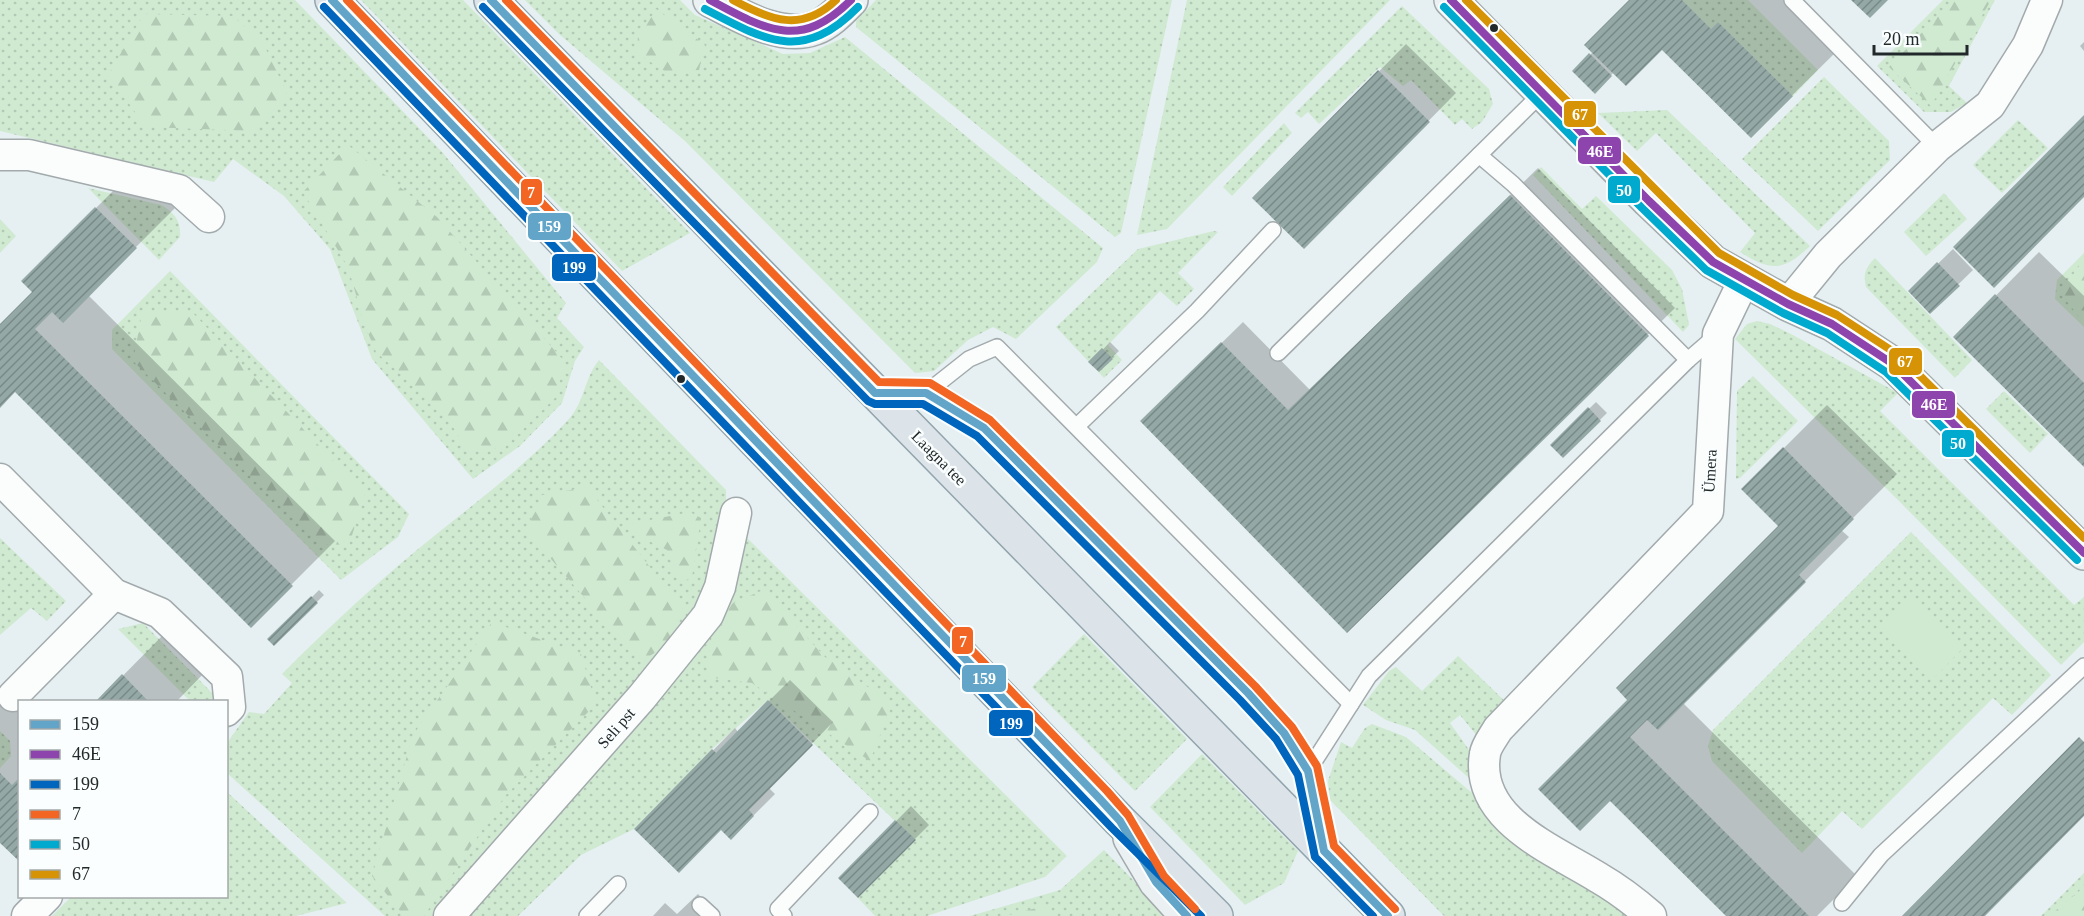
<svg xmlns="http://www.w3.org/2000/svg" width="2084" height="916" font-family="Georgia,serif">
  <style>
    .green { fill: url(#green-dots) }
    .forest { fill: url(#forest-firs) }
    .pitch { fill: #d0ead2 }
    .shadow { fill: #0003 }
    .building { fill: url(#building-hatch) }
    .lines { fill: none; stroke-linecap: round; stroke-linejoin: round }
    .lane-casing { stroke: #a3aaac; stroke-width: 18 }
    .street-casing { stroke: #a3aaac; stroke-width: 33 }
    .secondary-casing { stroke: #a3aaac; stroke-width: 36 }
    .primary-casing { stroke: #92a4ad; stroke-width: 36 }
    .lane { stroke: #fbfdfd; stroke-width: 15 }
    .street { stroke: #fbfdfd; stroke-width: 30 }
    .secondary { stroke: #ebf0f3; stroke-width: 33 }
    .primary { stroke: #dce4e9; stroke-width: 33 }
    .bus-1-casing { stroke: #fafeff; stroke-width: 12 }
    .bus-2-casing { stroke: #fafeff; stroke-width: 12 }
    .bus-3-casing { stroke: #fafeff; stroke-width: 12 }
    .bus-4-casing { stroke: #fafeff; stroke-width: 12 }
    .bus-5-casing { stroke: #fafeff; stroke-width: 12 }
    .bus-6-casing { stroke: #fafeff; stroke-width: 12 }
    .bus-1 { stroke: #62a5c8; stroke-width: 8 }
    .bus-2 { stroke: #8e44ad; stroke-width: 8 }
    .bus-3 { stroke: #0065bd; stroke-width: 8 }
    .bus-4 { stroke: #f26522; stroke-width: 8 }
    .bus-5 { stroke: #00a9ce; stroke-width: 8 }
    .bus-6 { stroke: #d79306; stroke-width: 8 }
    .bus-dot { fill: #22292a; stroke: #fafeff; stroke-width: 2 }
    .labels { text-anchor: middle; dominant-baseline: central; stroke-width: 5; stroke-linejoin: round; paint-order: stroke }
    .street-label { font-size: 16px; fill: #22292a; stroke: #fafeff }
    .line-badge { stroke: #fafeff; stroke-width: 2 }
    .badge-label { font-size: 16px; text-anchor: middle; font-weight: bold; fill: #fff }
  </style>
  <defs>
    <pattern id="green-dots" width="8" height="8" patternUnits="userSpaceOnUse" patternTransform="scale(1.5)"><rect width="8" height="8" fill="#d0ead2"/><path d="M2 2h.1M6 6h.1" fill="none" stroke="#b2c9b4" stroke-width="1.8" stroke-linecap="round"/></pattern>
    <pattern id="forest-firs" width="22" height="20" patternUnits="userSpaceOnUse" patternTransform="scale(1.5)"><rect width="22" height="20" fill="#d0ead2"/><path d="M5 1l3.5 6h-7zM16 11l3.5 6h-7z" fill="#b2c9b4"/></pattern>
    <pattern id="building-hatch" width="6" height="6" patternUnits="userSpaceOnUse" patternTransform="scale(1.5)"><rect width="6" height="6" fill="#94a9a6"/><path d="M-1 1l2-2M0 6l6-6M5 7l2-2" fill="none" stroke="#788a87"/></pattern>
  </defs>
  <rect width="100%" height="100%" fill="#e6f0f2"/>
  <!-- green -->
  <g class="green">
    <path d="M0,0H295L443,153L566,303L557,318L584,347L575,361L562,403L520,446L473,479L372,359L330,249L284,196L233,159L214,182L0,131Z"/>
    <path d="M361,0H463L690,233L622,271Z"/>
    <path d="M525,0H680L695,15L783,54L810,53L845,37L1103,248L1097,262L1016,339L993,327L968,340L934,371L915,373L685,141L559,34Z"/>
    <path d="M876,0H1172L1121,233L1115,237L856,27V21Z"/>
    <path d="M1187,0H1390L1167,229L1137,235Z"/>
    <path d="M1682,0H1748L1818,70L1793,96L1718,22L1711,29Z"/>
    <path d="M1943,0H1995L1949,86L1967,103L1951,112H1924L1877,66Z"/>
    <path d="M1402,6L1489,89L1493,104L1482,122L1472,129L1462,119L1455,125L1411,80L1403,86L1380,67L1319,124L1308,112L1301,118L1295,113Z"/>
    <path d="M1824,77L1889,141L1890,160L1818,231L1742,159Z"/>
    <path d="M1667,110L1810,246C1784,271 1771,272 1740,252L1755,233L1656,133L1637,151L1598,113Z"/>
    <path d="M2018,120L2048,148L2002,193L1973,165Z"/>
    <path d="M1284,123L1292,133L1232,196L1223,187Z"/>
    <path d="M1541,167L1582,209L1596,196L1672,270L1682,289L1689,325L1683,332L1533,175Z"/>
    <path d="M88,188L161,205C175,213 181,221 180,237L159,260Z"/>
    <path d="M1944,193L1967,219L1926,256L1904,232Z"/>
    <path d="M0,219L16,236L0,253Z"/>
    <path d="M1214,231L1218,232L1178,273L1194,289L1177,306L1160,291L1108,345L1122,360L1104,378L1056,327L1138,249Z"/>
    <path d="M2084,253V327L2055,299L2057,280Z"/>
    <path d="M1875,258L1972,360L1955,378L1866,287C1863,274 1865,268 1875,258Z"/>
    <path d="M170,271L409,514L398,537L341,580L112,349V330Z"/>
    <path d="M1757,321L1770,324L1791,334L1898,393L1880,411L2074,605L2084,597V642L2061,665L1897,499L1735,339L1747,324Z"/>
    <path d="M599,360L726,490V523L704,613L437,916H385L227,773V743L249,712L264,714L292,683L282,674C320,636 358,600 399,565C455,517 517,475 568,420C585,402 584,378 599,360Z"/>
    <path d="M1753,376L1798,421L1740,478L1736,479L1737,391Z"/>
    <path d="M2004,391L2048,434L2030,453L1986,409Z"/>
    <path d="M739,530L1067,856L1045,877L927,916H875L858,898L915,840L768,700L712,749L634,829L581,855L518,916H469L678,673Z"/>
    <path d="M1911,532L2051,675L2012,715L1993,698L1862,829L1842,811L1802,853L1712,761L1708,746L1713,730Z"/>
    <path d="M0,538L66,601L47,621L31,608L0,635Z"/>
    <path d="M143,623L216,697L212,701H190L118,629Z"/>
    <path d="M1084,634L1187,739L1135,791L1032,687Z"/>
    <path d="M1458,656L1510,706L1482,742L1460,715L1450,723L1477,761L1479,787L1415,730L1386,720L1363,705L1389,671L1396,667L1422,691Z"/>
    <path d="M1372,724L1406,737L1478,798L1632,916H1444L1330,800L1328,781L1341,742L1352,748L1365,728Z"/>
    <path d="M0,731L10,741L11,756L0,768Z"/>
    <path d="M1202,754L1298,851L1284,883L1245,905L1150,807Z"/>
    <path d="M227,792L347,903L296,916H52L71,897L226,896Z"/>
    <path d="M1104,850L1168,916H970L1060,890Z"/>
    <path d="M2084,873V916H2041Z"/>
  </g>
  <!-- forest -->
  <g class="forest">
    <path d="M1953,0H1991L1931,106L1889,67Z"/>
    <path d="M656,9L705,45L699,70L669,74L632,50Z"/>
    <path d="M144,14L233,16L264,45L287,93L254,131L146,127L108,75Z"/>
    <path d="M348,145L437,217L565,362L555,398L505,447L467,451L446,415L376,352L365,326L348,267L303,192Z"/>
    <path d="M2084,259V323L2060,293Z"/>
    <path d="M142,313H193L365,494L349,545L319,544L133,361Z"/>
    <path d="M587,487L683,609L672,642L640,662L526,530L542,495Z"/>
    <path d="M690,512L701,518L692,577L679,584L667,550L639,536L630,524Z"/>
    <path d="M763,590L825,657L892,704L870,761L752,683L706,677L715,611Z"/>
    <path d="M492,622L581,654L596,704L505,796L424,916H404L372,876L413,735Z"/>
    <path d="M2084,887V916H2049Z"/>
    <path d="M1048,905L1049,916H1005Z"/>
  </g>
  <!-- pitch -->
  <path class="pitch" d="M1913,597L1962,649L1935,677L1882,629Z"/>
  <!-- shadow -->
  <g class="shadow">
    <path d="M1631,0H1783L1836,52L1751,136L1662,48L1614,72L1595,92L1574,71L1593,52Z"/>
    <path d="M2084,42V51L2080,46Z"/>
    <path d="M1406,44L1456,93L1304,247L1254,198Z"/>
    <path d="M140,164L179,204L88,295L335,541L251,625L15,390L0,406V326L34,292L23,281Z"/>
    <path d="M1538,168L1675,308L1347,630L1142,421L1243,322L1310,390Z"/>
    <path d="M1953,249L1973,270L1930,312L1910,291Z"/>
    <path d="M2039,252L2084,296V465L1955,337Z"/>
    <path d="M1110,342L1119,351L1099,370L1091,362Z"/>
    <path d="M1596,402L1607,413L1563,456L1552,445Z"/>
    <path d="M1827,405L1897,474L1841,530L1849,537L1683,703L1857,876L1817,916H1728L1610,799L1629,700L1780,526L1743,489Z"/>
    <path d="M319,590L324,595L274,644L270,639Z"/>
    <path d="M166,632L206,671L176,702H97Z"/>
    <path d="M790,680L833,722L769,788L775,794L731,838L721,828L636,829L735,728L738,732Z"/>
    <path d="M0,686L20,706V859L0,840Z"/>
    <path d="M911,806L929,825L858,896L840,878Z"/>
    <path d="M698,894L719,916H653L665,903L677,914Z"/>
  </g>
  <!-- building -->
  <g class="building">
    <path d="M1629,0H1682L1711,29L1718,22L1793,96L1751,138L1662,50L1626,86L1584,45Z"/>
    <path d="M1851,0H1888L1870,18Z"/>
    <path d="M1589,53L1612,76L1595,94L1572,71Z"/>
    <path d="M1378,70L1430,122L1304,249L1252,198Z"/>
    <path d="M2084,115V197L1994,288L1953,247Z"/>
    <path d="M1510,195L1649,336L1347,633L1140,421L1221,342L1288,410Z"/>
    <path d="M95,207L137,248L63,323L52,312L35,329L293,586L251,628L15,392L0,408V324L32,292L21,281Z"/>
    <path d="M1937,262L1960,286L1930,314L1908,291Z"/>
    <path d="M1995,294L2084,383V467L1953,337Z"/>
    <path d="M1102,348L1113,359L1099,372L1088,362Z"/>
    <path d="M1588,407L1601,421L1563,458L1550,445Z"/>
    <path d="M1783,447L1854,519L1799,575L1806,582L1658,730L1647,720L1630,737L1809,916H1726L1610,801L1580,831L1538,789L1627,700L1616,688L1778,526L1741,489Z"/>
    <path d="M311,596L318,603L274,646L267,639Z"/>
    <path d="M122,674L149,702H95Z"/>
    <path d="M768,700L813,745L749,810L754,816L731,840L721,830L679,873L634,829L712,749L716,753Z"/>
    <path d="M2079,737L2084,742V816L1985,916H1902Z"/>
    <path d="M0,773L12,785L20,777V862L0,843Z"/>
    <path d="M895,820L916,840L858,898L838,878Z"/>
  </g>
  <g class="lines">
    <defs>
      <g id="lane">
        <path d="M1792,0L1937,147"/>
        <path d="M1479,155L1513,184L1688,360"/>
        <path d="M1278,353L1542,93"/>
        <path d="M879,393H926L984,428L1041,483L1248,693L1284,733L1308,771L1321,839"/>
        <path d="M926,393L969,359L997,347L1351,704"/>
        <path d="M1077,426L1197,311L1273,230"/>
        <path d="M1308,771L1369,676L1688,360L1718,334"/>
        <path d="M1842,903L1881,855L2084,666"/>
        <path d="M700,905L712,916"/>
        <path d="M587,916L618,884"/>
        <path d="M784,916L778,909L870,812"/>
      </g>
      <g id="street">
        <path d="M0,155H29L179,190L209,217"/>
        <path d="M1788,304L1828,255L1937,147L1990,105L2028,45L2047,0"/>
        <path d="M0,479L114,594L160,613L227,677L230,707L226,711"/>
        <path d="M13,696L114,594"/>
        <path d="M27,916L47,896"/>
        <path d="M449,916L642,697L708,615L720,587L736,513"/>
        <path d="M1651,916C1635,902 1618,889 1599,878C1555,850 1474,820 1485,754C1486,746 1494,736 1498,729L1708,511L1718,334L1744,280"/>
      </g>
      <g id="secondary">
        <path d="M710,0C739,15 781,41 815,28C829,23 841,10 851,0"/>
        <path d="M1451,0L1649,201L1713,262L1788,304L1832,324L1893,364L2084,553"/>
        <path d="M1130,838L1156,882L1187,916"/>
      </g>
      <g id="primary">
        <path d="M332,0L1120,821L1216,916"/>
        <path d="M491,0L1388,916"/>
      </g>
    </defs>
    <!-- lane casing -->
    <use href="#lane" class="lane-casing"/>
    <!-- street casing -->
    <use href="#street" class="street-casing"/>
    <!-- secondary casing -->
    <use href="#secondary" class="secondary-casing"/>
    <!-- primary casing -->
    <use href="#primary" class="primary-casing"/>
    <!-- lane -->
    <use href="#lane" class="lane"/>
    <!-- street -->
    <use href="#street" class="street"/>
    <!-- secondary -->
    <use href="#secondary" class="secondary"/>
    <!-- primary -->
    <use href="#primary" class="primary"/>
    <defs>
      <g id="bus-1">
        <path d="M332,0L1099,798L1120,821L1156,882L1187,916"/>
        <path d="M491,0L875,393H926L984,428L1248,693L1284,733L1308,771L1324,851L1388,916"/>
      </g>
      <g id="bus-2">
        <path d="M710,0C766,30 800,51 851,0"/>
        <path d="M1451,0L1649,201L1713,262L1788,304L1832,324L1893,364L2084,553"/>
      </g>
      <g id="bus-3">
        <path d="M324,7L1112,828L1201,916"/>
        <path d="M483,7L868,401L875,404H923L977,436L1240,700L1276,739L1298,775L1315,857L1373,916"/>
      </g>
      <g id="bus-4">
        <path d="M347,0L1107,791L1128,815L1164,876L1195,909"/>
        <path d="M506,0L879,382L930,383L990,420L1255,686L1292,727L1317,766L1334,846L1395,909"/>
      </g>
      <g id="bus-5">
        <path d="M1444,7L1642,208L1706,270L1783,313L1827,333L1886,372L2077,560"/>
        <path d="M705,9C766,41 803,63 858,7"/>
      </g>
      <g id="bus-6">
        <path d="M733,0C770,20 802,33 836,0"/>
        <path d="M1466,0L1719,253L1793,295L1837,315L1900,356L2084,538"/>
      </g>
    </defs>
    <!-- bus-1 casing -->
    <use href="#bus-1" class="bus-1-casing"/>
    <!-- bus-2 casing -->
    <use href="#bus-2" class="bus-2-casing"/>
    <!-- bus-3 casing -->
    <use href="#bus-3" class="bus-3-casing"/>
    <!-- bus-4 casing -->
    <use href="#bus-4" class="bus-4-casing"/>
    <!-- bus-5 casing -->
    <use href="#bus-5" class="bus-5-casing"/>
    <!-- bus-6 casing -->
    <use href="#bus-6" class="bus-6-casing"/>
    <!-- bus-1 -->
    <use href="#bus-1" class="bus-1"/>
    <!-- bus-2 -->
    <use href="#bus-2" class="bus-2"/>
    <!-- bus-3 -->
    <use href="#bus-3" class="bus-3"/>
    <!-- bus-4 -->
    <use href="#bus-4" class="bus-4"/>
    <!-- bus-5 -->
    <use href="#bus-5" class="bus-5"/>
    <!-- bus-6 -->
    <use href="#bus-6" class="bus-6"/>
  </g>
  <!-- markers -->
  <g class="bus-dot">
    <circle cx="1494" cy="28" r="5"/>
    <circle cx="681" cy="379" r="5"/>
  </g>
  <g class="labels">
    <!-- street labels -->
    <g class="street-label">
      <text transform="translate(939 458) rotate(45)">Laagna tee</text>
      <text transform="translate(1710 471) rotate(-87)">Ümera</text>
      <text transform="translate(616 728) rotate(-49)">Seli pst</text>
    </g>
  </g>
  <g class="line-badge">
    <rect x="1563" y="100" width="34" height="28" rx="6" fill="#d79306"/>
    <rect x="1577" y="136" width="45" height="29" rx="6" fill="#8e44ad"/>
    <rect x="1607" y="175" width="34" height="29" rx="6" fill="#00a9ce"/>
    <rect x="520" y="178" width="23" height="28" rx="6" fill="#f26522"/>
    <rect x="527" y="212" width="45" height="29" rx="6" fill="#62a5c8"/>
    <rect x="551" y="253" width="46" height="29" rx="6" fill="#0065bd"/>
    <rect x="1888" y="347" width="35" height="29" rx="6" fill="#d79306"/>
    <rect x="1911" y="390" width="45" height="29" rx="6" fill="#8e44ad"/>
    <rect x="1941" y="429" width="34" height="29" rx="6" fill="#00a9ce"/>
    <rect x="951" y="626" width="23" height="29" rx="6" fill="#f26522"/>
    <rect x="961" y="664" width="46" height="29" rx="6" fill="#62a5c8"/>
    <rect x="988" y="709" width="46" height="28" rx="6" fill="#0065bd"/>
  </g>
  <g class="badge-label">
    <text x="1580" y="120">67</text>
    <text x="1600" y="157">46E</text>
    <text x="1624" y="196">50</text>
    <text x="531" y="198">7</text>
    <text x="549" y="232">159</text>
    <text x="574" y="273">199</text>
    <text x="1905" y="367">67</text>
    <text x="1934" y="410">46E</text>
    <text x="1958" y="449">50</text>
    <text x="963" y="647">7</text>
    <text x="984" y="684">159</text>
    <text x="1011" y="729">199</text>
  </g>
  <!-- legend -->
  <rect x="18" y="700" width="210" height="198" fill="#fafeff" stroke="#a4a9aa" stroke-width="1.5"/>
  <rect x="30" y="720" width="30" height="9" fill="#62a5c8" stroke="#a4a9aa" stroke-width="1.5"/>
  <text x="72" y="730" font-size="18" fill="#22292a">159</text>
  <rect x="30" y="750" width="30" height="9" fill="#8e44ad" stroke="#a4a9aa" stroke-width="1.5"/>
  <text x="72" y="760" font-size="18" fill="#22292a">46E</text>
  <rect x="30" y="780" width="30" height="9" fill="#0065bd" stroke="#a4a9aa" stroke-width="1.5"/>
  <text x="72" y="790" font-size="18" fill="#22292a">199</text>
  <rect x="30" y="810" width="30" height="9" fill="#f26522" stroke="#a4a9aa" stroke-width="1.5"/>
  <text x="72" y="820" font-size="18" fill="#22292a">7</text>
  <rect x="30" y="840" width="30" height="9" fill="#00a9ce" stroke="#a4a9aa" stroke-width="1.5"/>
  <text x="72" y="850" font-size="18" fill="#22292a">50</text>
  <rect x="30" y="870" width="30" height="9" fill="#d79306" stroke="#a4a9aa" stroke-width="1.5"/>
  <text x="72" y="880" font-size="18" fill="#22292a">67</text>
  <!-- scale -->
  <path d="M1874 45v9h93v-9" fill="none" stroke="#22292a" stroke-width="3"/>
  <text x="1883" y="45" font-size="18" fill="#22292a" stroke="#fafeff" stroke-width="4.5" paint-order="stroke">20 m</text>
</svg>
